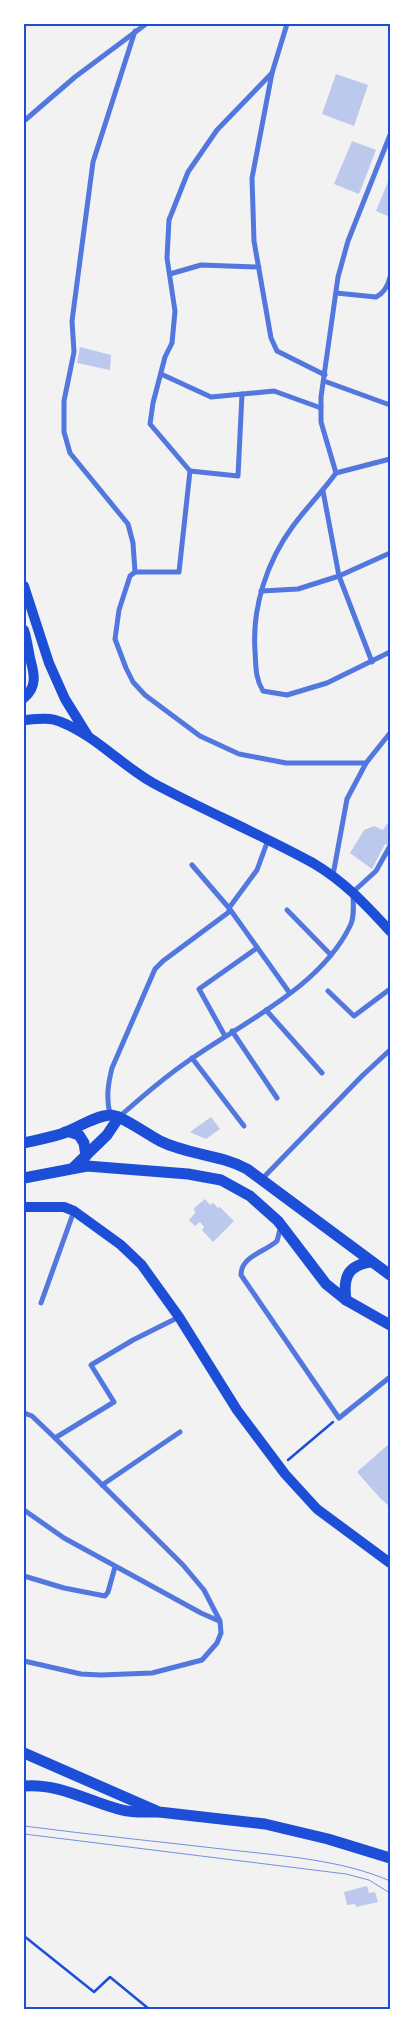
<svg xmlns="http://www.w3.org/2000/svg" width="414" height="2033" font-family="'Roboto Serif',serif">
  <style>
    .building { fill: #bdc9ec }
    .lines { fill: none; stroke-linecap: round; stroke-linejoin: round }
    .path { stroke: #1d4ed8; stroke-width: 2.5 }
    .minor { stroke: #5277de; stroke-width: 5 }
    .secondary { stroke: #1d4ed8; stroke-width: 10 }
    .primary { stroke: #1d4ed8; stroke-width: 11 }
    .tram { stroke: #7290e2; stroke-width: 1 }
    .neatline { fill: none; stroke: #1d4ed8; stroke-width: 2 }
  </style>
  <rect width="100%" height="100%" fill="#f2f2f2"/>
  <!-- building -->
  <g class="building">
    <path d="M336,74L368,85L354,126L322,114Z"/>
    <path d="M352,141L376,150L359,194L334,184Z"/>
    <path d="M390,177V217L376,211Z"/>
    <path d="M80,347L111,355L110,370L77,363Z"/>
    <path d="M387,824L390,826V841L388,845L385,844L372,869L350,853L364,830L374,826L383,830Z"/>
    <path d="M211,1117L220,1129L206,1139L190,1132Z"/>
    <path d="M205,1199L210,1205L213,1203L218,1208L220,1207L234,1221L213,1242L202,1230L204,1227L200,1222L195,1226L189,1220L195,1213L194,1208Z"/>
    <path d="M390,1443V1507L380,1498L357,1472Z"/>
    <path d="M367,1886L369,1893L375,1892L378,1902L356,1907L355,1904L347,1905L344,1892Z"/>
  </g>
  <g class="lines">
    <!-- path -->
    <g class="path">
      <path d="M288,1460L333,1422"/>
      <path d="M24,1936L94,1992L110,1977L149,2009"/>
    </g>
    <!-- minor -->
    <g class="minor">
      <path d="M287,24L272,73L252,178L254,241L271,338L277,351L325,375"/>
      <path d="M135,31L93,162L72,321L74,352L64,401V432L70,453L128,524L133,543L135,572L130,576L119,610L115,639L126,668L133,682L145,695L200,736L239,754L286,763H366L390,733"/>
      <path d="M24,121L75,77L146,24"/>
      <path d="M390,135L348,241L338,277L321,397V422L336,473C323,491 307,507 293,526C267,561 252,607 255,651C256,666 255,678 263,691L287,695L327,683L390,652"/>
      <path d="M170,274L201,265L259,267"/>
      <path d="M336,293L376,297C384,293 388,286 390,277"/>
      <path d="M161,374L211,397L274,391L321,408"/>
      <path d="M324,381L390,405"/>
      <path d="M190,471L238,476L242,394"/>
      <path d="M336,473L390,459"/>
      <path d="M323,491L339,576L372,662"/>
      <path d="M135,572H179L190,471L150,424L153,403L165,357L172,343L175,311L167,258L169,220L188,172L217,130L272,73"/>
      <path d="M261,591L298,589L339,576L390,553"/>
      <path d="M192,865L229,908L289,992"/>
      <path d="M333,875L347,799L366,763"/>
      <path d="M287,910L331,955"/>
      <path d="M328,991L354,1016L390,989"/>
      <path d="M266,1010L322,1073"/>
      <path d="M232,1031L277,1098"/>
      <path d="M225,1036L199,989L257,948"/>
      <path d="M192,1058L244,1126"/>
      <path d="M110,1114C106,1098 108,1084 112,1068L155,969L163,961L229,912V908L257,870L268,840"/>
      <path d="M119,1117C143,1096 167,1075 194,1057C246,1021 321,986 350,926C355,917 353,903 353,892L376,871L390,846"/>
      <path d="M262,1179L362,1076L390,1050"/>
      <path d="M281,1226L277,1241C265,1252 241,1256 241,1275L339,1418L390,1377"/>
      <path d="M41,1303L74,1211"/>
      <path d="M24,1413L32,1416L55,1438L183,1565L204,1590L220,1621L221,1633L217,1643L202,1660L152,1673L101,1675L81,1674L24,1661"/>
      <path d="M55,1438L114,1402L91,1365L133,1340L179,1317"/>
      <path d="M102,1485L180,1432"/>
      <path d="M24,1510L64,1538L201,1613L219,1621"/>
      <path d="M24,1576L64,1588L105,1596L108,1592L115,1567"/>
    </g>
    <!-- secondary -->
    <g class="secondary">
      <path d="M24,586L49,663L65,699L88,736"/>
      <path d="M24,630C27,639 28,648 30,658C34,673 38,686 24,698"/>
      <path d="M24,720C36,719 50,717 61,722C96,736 121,765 153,783C205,811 260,834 313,863C345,882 365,904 390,931"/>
      <path d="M24,1207H64L74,1211L121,1245L141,1264L179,1317L237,1410L285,1474L317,1509L390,1563"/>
    </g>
    <!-- primary -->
    <g class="primary">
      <path d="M65,1132H70L79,1135L84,1143L86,1156"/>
      <path d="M24,1143C37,1140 52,1137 64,1133C79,1127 95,1116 110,1115C119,1114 150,1136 160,1141C188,1155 219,1154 247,1169L390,1275"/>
      <path d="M74,1167L107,1135L119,1117"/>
      <path d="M24,1178L87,1166L188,1174L221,1180L250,1196L278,1221L326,1284L346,1300L390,1325"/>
      <path d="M346,1300C343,1278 347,1266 370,1262"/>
      <path d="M24,1753L159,1812L265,1824L328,1839L390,1858"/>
      <path d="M24,1786C60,1783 89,1802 122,1810C133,1813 146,1812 157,1812"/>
    </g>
    <!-- tram -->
    <g class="tram">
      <path d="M24,1826C93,1835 162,1842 231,1850C283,1856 343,1860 390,1881"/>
      <path d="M24,1834L346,1874L369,1880L390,1893"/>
    </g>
  </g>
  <!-- border -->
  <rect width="414" height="2033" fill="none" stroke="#ffffff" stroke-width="50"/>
  <rect x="25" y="25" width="364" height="1983" class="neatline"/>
</svg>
